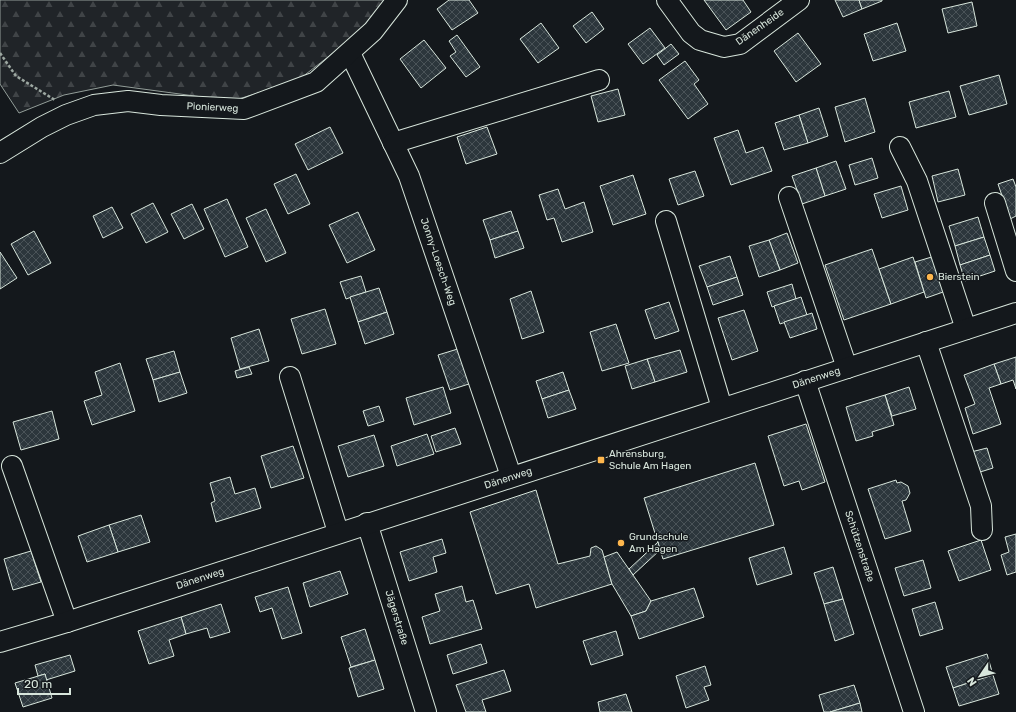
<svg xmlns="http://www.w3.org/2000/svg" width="1016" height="712" font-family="Rubik,sans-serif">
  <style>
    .forest { fill: url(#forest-firs); stroke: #939e99 }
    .building { fill: url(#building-cross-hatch); stroke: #d8e6dc }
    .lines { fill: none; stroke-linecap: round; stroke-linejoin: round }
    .minor-casing { stroke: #d8e6dc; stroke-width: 22 }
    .path { stroke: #9da8a2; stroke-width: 2.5; stroke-dasharray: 3 2; stroke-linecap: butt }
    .minor { stroke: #14181c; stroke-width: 20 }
    .poi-dot { fill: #ffb74d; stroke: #14181c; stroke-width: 1.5 }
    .labels { text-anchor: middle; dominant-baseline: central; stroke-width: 3; stroke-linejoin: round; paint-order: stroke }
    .street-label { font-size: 10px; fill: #d8e6dc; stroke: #14181c }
    .poi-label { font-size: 10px; fill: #d8e6dc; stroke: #14181c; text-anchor: start }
  </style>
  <defs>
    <pattern id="forest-firs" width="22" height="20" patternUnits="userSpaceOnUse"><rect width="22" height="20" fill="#202428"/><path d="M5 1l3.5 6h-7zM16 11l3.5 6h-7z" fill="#404447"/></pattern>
    <pattern id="building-cross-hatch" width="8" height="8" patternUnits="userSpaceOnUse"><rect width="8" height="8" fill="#2c363c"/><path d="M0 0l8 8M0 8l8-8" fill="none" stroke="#4a5358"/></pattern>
  </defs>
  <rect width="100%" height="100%" fill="#14181c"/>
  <!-- forest -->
  <path class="forest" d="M0,0H387L364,29L297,81L232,101L113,85L64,95L19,113L0,84Z"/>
  <!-- building -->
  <g class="building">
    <path d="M449,0H469L478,13L452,30L437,9Z"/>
    <path d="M704,0H743L751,12L726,30Z"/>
    <path d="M835,0H859L862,9L843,17Z"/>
    <path d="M859,0H882V1L862,9Z"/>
    <path d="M972,2L977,26L948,33L942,9Z"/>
    <path d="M592,12L604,29L586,43L573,26Z"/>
    <path d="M541,23L559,48L538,63L520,39Z"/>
    <path d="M897,23L906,51L873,61L864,34Z"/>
    <path d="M650,28L665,48L643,64L628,44Z"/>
    <path d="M798,33L821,64L796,82L774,51Z"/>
    <path d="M457,35L480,67L466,77L450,56L456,52L449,41Z"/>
    <path d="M424,40L446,68L421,88L400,59Z"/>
    <path d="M671,44L679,54L664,65L657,55Z"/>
    <path d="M685,61L699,80L694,84L708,104L688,119L659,80Z"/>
    <path d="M999,75L1007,104L969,115L960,86Z"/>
    <path d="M618,89L625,115L598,122L591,96Z"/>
    <path d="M949,91L956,117L916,128L909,102Z"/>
    <path d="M865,98L875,132L845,142L835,107Z"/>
    <path d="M819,108L828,136L808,143L799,115Z"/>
    <path d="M799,115L808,143L784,150L775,123Z"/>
    <path d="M330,127L343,153L308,170L295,144Z"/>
    <path d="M487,127L497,154L466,164L457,137Z"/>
    <path d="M738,130L746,153L763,147L772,171L731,185L714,138Z"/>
    <path d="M872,158L878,178L855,185L849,165Z"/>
    <path d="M836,161L846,189L825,196L816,168Z"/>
    <path d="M816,168L825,196L802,204L792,176Z"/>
    <path d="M958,169L965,195L938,202L932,176Z"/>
    <path d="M695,171L704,196L678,205L669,179Z"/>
    <path d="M296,174L310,204L288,214L274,184Z"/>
    <path d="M633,175L646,214L613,225L600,186Z"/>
    <path d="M1013,179L1016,187V216L1010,219L998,184Z"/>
    <path d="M901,186L908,210L882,218L874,194Z"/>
    <path d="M558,189L565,209L584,202L593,232L562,242L554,218L547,220L539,195Z"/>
    <path d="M227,199L248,247L225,257L204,209Z"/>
    <path d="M153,203L168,232L146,243L131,214Z"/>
    <path d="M192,204L204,229L184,239L171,214Z"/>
    <path d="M112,207L123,228L103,238L93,216Z"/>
    <path d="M266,209L286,253L266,262L246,218Z"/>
    <path d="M511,211L518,231L490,240L483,220Z"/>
    <path d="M358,212L375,250L347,263L329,225Z"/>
    <path d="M978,217L984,237L955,246L949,226Z"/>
    <path d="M34,231L51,263L28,275L11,244Z"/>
    <path d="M518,231L524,248L495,258L490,240Z"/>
    <path d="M787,233L798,263L780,270L769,240Z"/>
    <path d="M984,237L990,255L960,265L955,246Z"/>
    <path d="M769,240L780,270L759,277L749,246Z"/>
    <path d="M872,249L891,304L844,320L825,265Z"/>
    <path d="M0,252L17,278L0,289Z"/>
    <path d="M990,255L995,271L965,281L960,265Z"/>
    <path d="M730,256L737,277L707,287L699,266Z"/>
    <path d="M935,256L946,291L926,298L915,262Z"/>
    <path d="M913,257L924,292L891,304L879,269Z"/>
    <path d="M361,276L366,292L346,299L340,282Z"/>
    <path d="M737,277L743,295L713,305L707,287Z"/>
    <path d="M792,284L796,299L772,307L767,292Z"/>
    <path d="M379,288L387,312L358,322L350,297Z"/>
    <path d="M531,291L544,332L522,339L510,299Z"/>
    <path d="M801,297L807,315L780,324L774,306Z"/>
    <path d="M669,302L679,331L655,339L645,310Z"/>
    <path d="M325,309L336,344L302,354L291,319Z"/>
    <path d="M744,310L758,351L732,360L718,318Z"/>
    <path d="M387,312L394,334L365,344L358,322Z"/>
    <path d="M812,313L817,329L790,338L784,322Z"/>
    <path d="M616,324L629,363L602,371L590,332Z"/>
    <path d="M259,329L269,361L240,369L231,338Z"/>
    <path d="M461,348L472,383L450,390L438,355Z"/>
    <path d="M680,350L687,372L655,382L647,359Z"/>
    <path d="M174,351L180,372L153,380L146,359Z"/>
    <path d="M1016,357V389L1013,380L1001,384L994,364Z"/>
    <path d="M647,359L655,382L632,389L625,366Z"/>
    <path d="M120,363L135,411L92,425L84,401L102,395L95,372Z"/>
    <path d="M994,364L1001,384L989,388L1001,424L973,434L965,408L975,404L964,375Z"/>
    <path d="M249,367L252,374L237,378L235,371Z"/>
    <path d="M180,372L187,393L159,402L153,380Z"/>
    <path d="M563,372L569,390L542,399L536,381Z"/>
    <path d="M443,387L451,413L414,425L406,398Z"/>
    <path d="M909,387L916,409L892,416L885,395Z"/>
    <path d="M569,390L576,409L548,418L542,399Z"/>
    <path d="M885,395L894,425L872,432L873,436L856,441L846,407Z"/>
    <path d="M379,406L384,421L368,426L363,411Z"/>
    <path d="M52,411L59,439L21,450L13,422Z"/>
    <path d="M806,424L825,482L802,490L799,481L784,486L768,436Z"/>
    <path d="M455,428L461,444L436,452L431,436Z"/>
    <path d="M427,434L434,454L397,466L391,446Z"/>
    <path d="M374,435L384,466L348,477L338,446Z"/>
    <path d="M293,446L304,478L271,488L261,456Z"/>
    <path d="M987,448L993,468L977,473L971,452Z"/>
    <path d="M755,463L774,525L663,559L644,498Z"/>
    <path d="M230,477L235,494L255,488L261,508L216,522L211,503L215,501L210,483Z"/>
    <path d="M896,480L897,483L901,482L908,486L910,493L906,500L902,501L911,531L885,539L868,489Z"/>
    <path d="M536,490L558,564L590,556L591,548L596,546L602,550L612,584L536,608L529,584L496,594L470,512Z"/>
    <path d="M141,515L150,542L118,552L109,525Z"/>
    <path d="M109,525L118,552L87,562L78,536Z"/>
    <path d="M1016,534V572L1007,575L1001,555L1009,552L1005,537Z"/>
    <path d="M442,539L446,553L433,557L437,572L409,581L400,552Z"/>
    <path d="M981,540L991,570L959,581L948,551Z"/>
    <path d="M658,542L660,550L633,575L629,569Z"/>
    <path d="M784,547L792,574L757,585L749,558Z"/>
    <path d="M31,551L41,582L13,590L4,559Z"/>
    <path d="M617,552L651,601L646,611L631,616L612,584L604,557Z"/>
    <path d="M923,560L931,588L904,596L895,568Z"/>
    <path d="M833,567L843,599L824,604L814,573Z"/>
    <path d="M340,571L348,594L310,607L303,583Z"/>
    <path d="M462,586L466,602L473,600L482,629L430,644L422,617L440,611L435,594Z"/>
    <path d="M288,587L302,633L282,639L272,608L260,612L255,597Z"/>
    <path d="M694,588L704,617L639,639L631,616L646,611L651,601Z"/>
    <path d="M843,599L854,634L835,641L824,604Z"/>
    <path d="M935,602L943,629L920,636L912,609Z"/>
    <path d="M221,604L230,632L210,638L207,628L186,634L181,617Z"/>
    <path d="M181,617L186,634L169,640L174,656L149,664L138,631Z"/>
    <path d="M365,629L375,660L351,667L341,637Z"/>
    <path d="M616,631L623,655L591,665L583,641Z"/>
    <path d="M481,644L487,663L453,674L447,655Z"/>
    <path d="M987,654L993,675L953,688L946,667Z"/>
    <path d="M70,655L75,671L46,680L45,674L38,676L35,665Z"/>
    <path d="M375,660L384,689L358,697L349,668Z"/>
    <path d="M705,666L711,685L704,687L709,700L686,708L676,676Z"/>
    <path d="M504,670L511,691L482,700L486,712H466L456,685Z"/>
    <path d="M45,674L52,698L23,707L15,683Z"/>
    <path d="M993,675L999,694L959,706L953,688Z"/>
    <path d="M854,685L860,703L830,712H824L819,695Z"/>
    <path d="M626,694L632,712H600L598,702Z"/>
    <path d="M860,703L862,712H830Z"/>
  </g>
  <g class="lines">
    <defs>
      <g id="minor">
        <path d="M667,0L691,33L700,40L724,47L740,44L799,0"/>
        <path id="s1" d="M350,53L409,176L511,476"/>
        <path d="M393,143L599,80"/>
        <path d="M900,147L917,181L966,329"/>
        <path id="s2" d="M0,153L42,127L66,115L94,105L128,101L161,105L244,109L316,82L373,31L397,0"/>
        <path d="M789,197L847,368"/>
        <path d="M995,203L1016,271"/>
        <path d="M666,221L722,408"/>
        <path d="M926,342L981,506L982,530"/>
        <path d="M290,377L338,532"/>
        <path id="s3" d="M805,381L914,712"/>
        <path d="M12,466L67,622"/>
        <path id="s4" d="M367,523L426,712"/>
        <path id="s5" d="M0,642L67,622L1016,313"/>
      </g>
    </defs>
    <!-- minor casing -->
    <use href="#minor" class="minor-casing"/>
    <!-- path -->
    <path class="path" d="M0,53L16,76L55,100"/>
    <!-- minor -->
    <use href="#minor" class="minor"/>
  </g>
  <!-- markers -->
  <g class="poi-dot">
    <circle cx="930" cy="277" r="4"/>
    <rect x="597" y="456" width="8" height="8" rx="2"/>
    <circle cx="621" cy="543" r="4"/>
  </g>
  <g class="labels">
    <!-- street labels -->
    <g class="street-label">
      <text transform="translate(760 27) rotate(-35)">Dänenheide</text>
      <text stroke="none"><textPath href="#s2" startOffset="225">Pionierweg</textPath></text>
      <text stroke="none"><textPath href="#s1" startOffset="227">Jonny-Loesch-Weg</textPath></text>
      <text stroke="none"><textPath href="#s5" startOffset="858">Dänenweg</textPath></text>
      <text stroke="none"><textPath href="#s5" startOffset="534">Dänenweg</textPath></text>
      <text stroke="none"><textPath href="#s3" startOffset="174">Schützenstraße</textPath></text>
      <text stroke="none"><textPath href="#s5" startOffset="210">Dänenweg</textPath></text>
      <text stroke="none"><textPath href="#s4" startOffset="99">Jägerstraße</textPath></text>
    </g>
    <!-- poi labels -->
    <g class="poi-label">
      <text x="938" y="277">Bierstein</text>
      <text x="609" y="454">Ahrensburg,<tspan x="609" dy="12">Schule Am Hagen</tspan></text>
      <text x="629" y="537">Grundschule<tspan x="629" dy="12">Am Hagen</tspan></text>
    </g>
  </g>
  <!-- north arrow -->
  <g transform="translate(980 676) rotate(235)" stroke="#14181c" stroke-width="3" paint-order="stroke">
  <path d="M0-3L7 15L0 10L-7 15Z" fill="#d8e6dc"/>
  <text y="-6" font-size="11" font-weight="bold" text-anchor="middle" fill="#d8e6dc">N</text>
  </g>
  <!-- scale -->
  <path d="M18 688v6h52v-6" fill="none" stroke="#d8e6dc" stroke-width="2"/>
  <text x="24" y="688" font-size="12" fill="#d8e6dc" stroke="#14181c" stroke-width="3" paint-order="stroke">20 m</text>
</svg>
